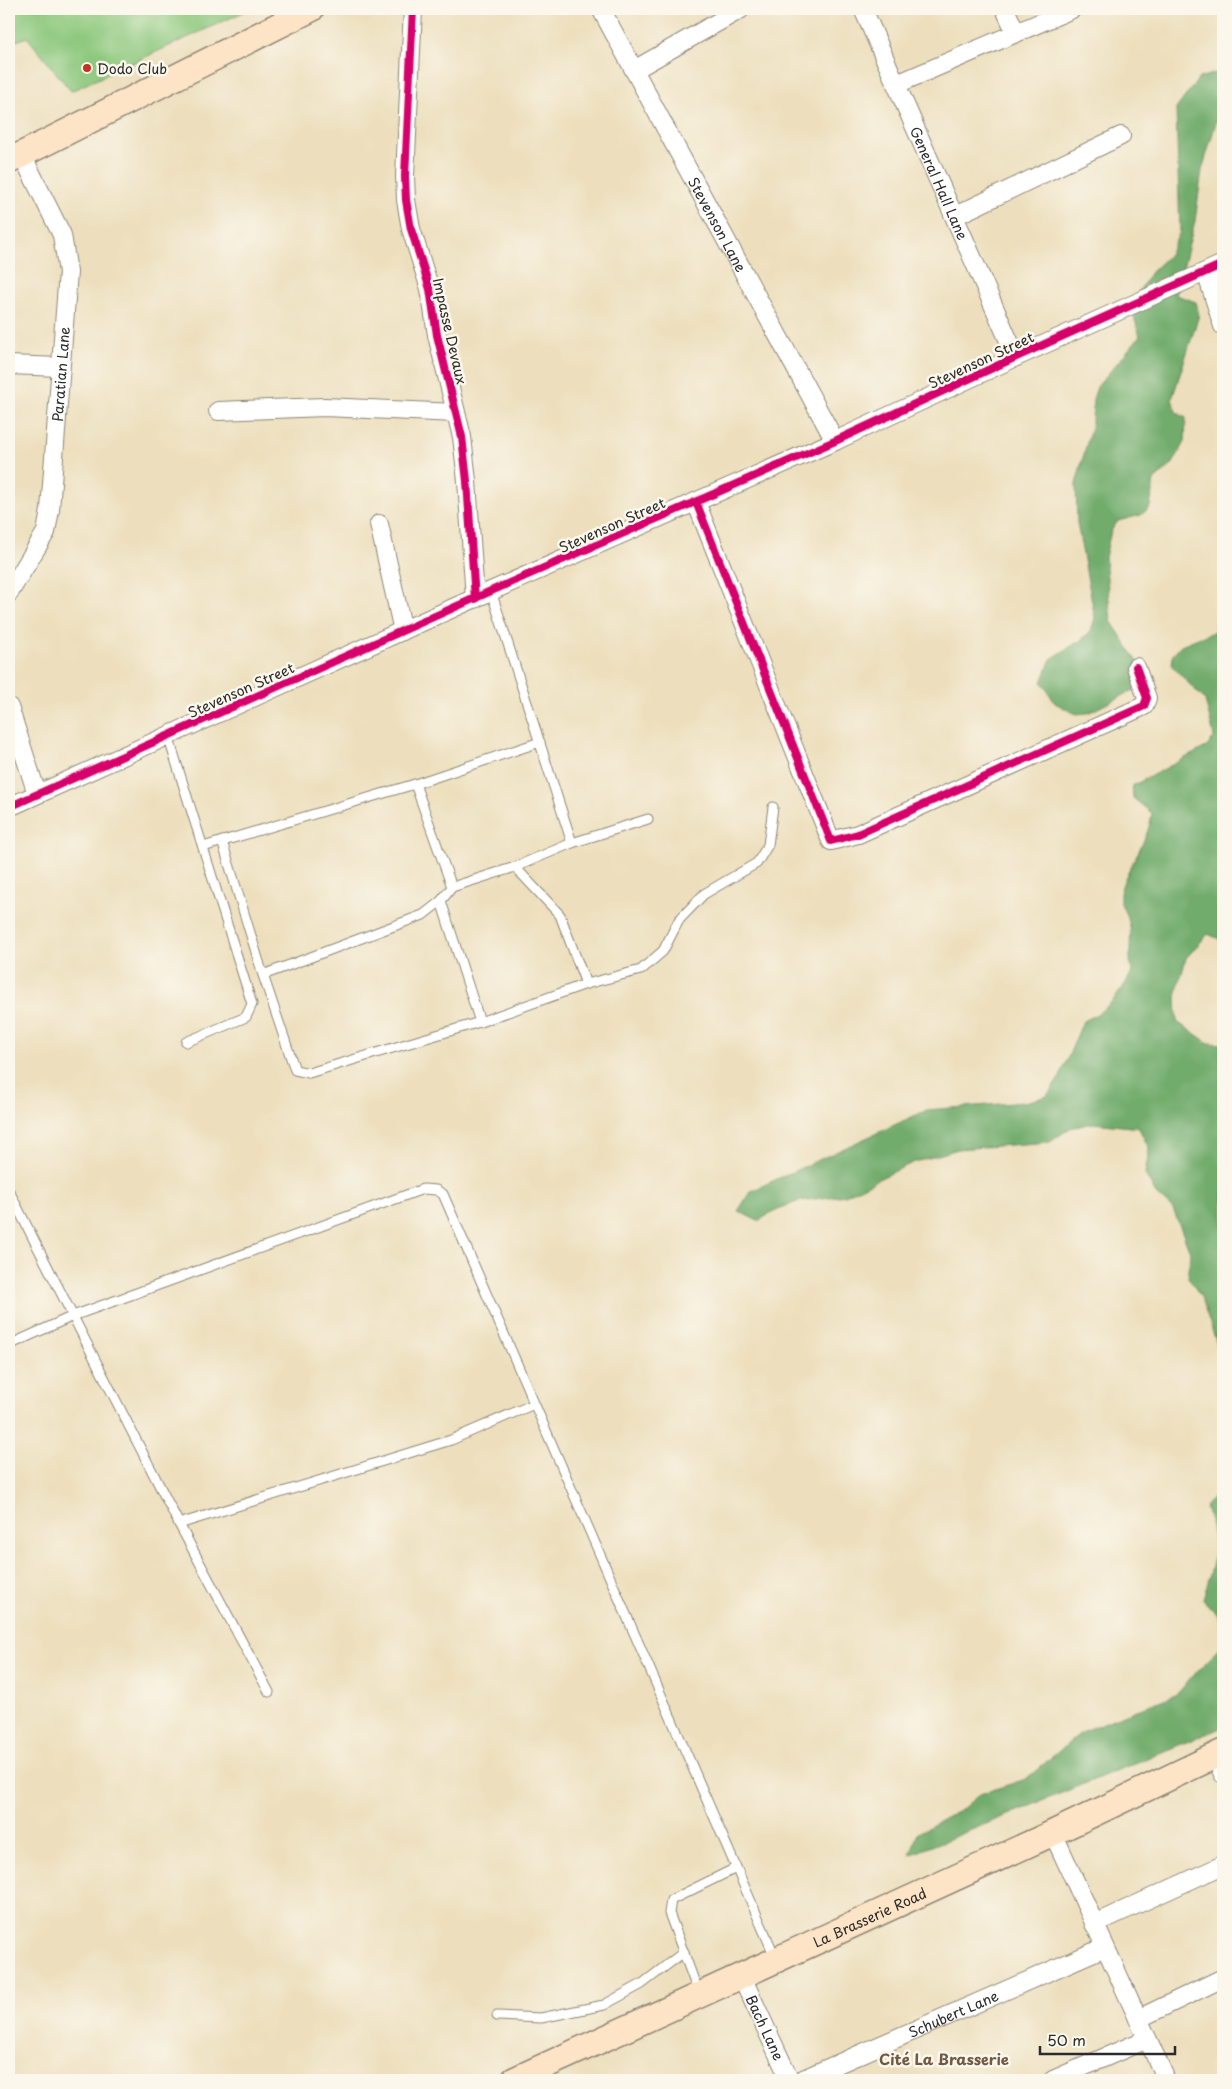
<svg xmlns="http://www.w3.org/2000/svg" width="1232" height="2089" font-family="'Playpen Sans',sans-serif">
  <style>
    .green { fill: #8cc87d; stroke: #5c7a54 }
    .forest { fill: #71ac6c; stroke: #4e6c4c }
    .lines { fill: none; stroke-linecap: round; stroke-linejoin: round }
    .lane-casing { stroke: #8c8574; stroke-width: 11 }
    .street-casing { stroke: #8c8574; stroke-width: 20 }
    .secondary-casing { stroke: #8c8574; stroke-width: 28 }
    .lane { stroke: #fff; stroke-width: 9 }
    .street { stroke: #fff; stroke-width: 18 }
    .secondary { stroke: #fee4c6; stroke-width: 25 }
    .cycleway-casing { stroke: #fbf7ec; stroke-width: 11 }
    .cycleway { stroke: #d6006c; stroke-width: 8 }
    .poi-dot { fill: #c8321e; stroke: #fbf7ec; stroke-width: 2 }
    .labels { text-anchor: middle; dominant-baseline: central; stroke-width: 5; stroke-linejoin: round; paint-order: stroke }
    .poi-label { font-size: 14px; fill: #2b2b2b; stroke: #fbf7ec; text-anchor: start }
    .street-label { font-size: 14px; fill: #2b2b2b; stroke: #fbf7ec }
    .neighbourhood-label { font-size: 15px; font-weight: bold; fill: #715945; stroke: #fbf7ec }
  </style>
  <rect width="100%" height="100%" fill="#fbf7ec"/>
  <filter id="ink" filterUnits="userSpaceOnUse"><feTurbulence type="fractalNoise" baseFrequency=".02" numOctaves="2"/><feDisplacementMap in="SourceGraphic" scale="10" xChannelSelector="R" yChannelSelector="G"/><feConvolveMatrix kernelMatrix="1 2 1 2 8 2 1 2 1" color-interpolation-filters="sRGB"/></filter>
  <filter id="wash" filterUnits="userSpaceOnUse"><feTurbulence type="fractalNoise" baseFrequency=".0096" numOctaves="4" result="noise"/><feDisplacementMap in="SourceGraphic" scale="20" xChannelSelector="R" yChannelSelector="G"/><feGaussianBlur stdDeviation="1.12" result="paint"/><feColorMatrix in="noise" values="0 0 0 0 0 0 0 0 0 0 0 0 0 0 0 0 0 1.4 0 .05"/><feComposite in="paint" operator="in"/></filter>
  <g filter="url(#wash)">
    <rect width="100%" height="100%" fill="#eddfbd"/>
    <!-- green -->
    <path class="green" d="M9,9H250L71,91L27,37L9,44Z"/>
    <!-- forest -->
    <g class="forest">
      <path d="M1219,72L1220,109L1202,170L1195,221L1176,295L1196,302L1199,315L1172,399L1176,412L1186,418L1185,442L1172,465L1154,480L1150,507L1141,515L1118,521L1111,531L1105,557L1111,621L1146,674L1142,686L1088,713L1076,714L1055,703L1042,682L1051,659L1081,640L1091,631L1095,618L1077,523L1076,484L1092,424L1093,399L1097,387L1140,336L1134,317L1138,293L1151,272L1169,255L1180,232L1176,109L1199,78Z"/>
      <path d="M1223,628V941L1208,934L1186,958L1176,996L1177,1022L1209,1043L1223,1044V1362L1201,1297L1188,1277L1191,1254L1173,1209L1156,1194L1145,1174L1149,1149L1139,1128L1094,1123L1070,1128L1050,1142L958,1149L912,1163L845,1195L800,1201L778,1209L758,1221L738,1211L751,1191L927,1110L1025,1102L1047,1096L1060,1077L1083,1021C1107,1012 1120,994 1132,972C1127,954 1133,936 1129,922C1125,910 1117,902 1121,889C1129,863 1149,841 1152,813L1133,798L1132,786L1208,746L1214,736L1205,700L1172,666L1173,654L1181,645Z"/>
      <path d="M1223,1482V1635L1219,1616L1203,1600C1214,1559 1221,1548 1205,1507L1221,1489Z"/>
      <path d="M1223,1643V1727L910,1855L918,1833L961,1810L980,1794L1026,1779L1083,1731L1177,1694Z"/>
    </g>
  </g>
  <g filter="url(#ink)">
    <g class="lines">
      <defs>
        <g id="lane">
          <path d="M491,591L572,843"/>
          <path d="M168,736L252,1004L246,1017L186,1042"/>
          <path d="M415,784L452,887"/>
          <path d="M222,841L263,975L295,1070L309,1073L480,1022L586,984L560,915L515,867"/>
          <path d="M203,847L415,784L540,742"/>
          <path d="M441,901L480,1022"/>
          <path d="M263,975L423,915L441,901L452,887L515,867L572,843L648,819"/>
          <path d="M586,984L641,970L663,951L679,920L704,894L757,863L768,845L773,807"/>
          <path d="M9,1191L179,1524L269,1692"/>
          <path d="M9,1345L73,1316L423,1189L436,1190L443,1194L776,1959"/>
          <path d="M179,1524L451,1440L534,1404"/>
          <path d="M699,1994L669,1913L671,1900L736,1868"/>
          <path d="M497,2016L541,2018L604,2005L642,1984L684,1952"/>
        </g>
        <g id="street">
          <path d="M413,9L405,176L406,200L411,229L430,289L437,335L462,437L467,481L475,599"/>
          <path id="s1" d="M601,9L835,441"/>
          <path id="s2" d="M863,9L1016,357"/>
          <path d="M1005,9L1016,33"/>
          <path d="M634,70L741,9"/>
          <path d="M897,84L1072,9"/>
          <path d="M955,216L1121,136"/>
          <path d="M1206,272L1223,326"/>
          <path d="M9,365L60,367"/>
          <path d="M218,411L325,407L456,413"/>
          <path d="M696,502L831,841L858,834L1144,706L1147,698L1136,667"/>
          <path d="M379,524L403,631"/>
          <path id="s3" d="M9,593L46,532L50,510L68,272L62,235L22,155"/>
          <path d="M9,707L37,794"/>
          <path d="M9,807L491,591L835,441L1016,357L1223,264"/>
          <path d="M1215,1756L1223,1774"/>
          <path d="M1053,1833L1164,2075"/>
          <path d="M1094,1924L1223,1865"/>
          <path id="s4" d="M741,1975L790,2080"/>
          <path d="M1138,2019L1223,1978"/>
          <path id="s5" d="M801,2080L1105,1947"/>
          <path d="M1053,2080L1147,2039"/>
        </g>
        <g id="secondary">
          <path d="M9,161L311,9"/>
          <path id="s6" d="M514,2080L1053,1833L1223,1752"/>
        </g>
      </defs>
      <!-- lane casing -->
      <use href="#lane" class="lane-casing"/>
      <!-- street casing -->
      <use href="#street" class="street-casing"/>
      <!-- secondary casing -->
      <use href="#secondary" class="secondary-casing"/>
      <!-- lane -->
      <use href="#lane" class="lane"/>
      <!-- street -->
      <use href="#street" class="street"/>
      <!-- secondary -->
      <use href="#secondary" class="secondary"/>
      <defs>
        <g id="cycleway">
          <path d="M413,9L405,176L406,200L411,229L430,289L437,335L462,437L467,481L475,599"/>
          <path d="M696,502L831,841L858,834L1144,706L1147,698L1136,667"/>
          <path d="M9,807L491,591L835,441L1016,357L1223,264"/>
        </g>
      </defs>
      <!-- cycleway casing -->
      <use href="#cycleway" class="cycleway-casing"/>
      <!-- cycleway -->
      <use href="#cycleway" class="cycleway"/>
    </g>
  </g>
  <!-- markers -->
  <circle class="poi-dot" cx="87" cy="68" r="5"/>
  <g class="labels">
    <!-- poi labels -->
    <g class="poi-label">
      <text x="97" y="68">Dodo Club</text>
    </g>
    <!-- street labels -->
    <g class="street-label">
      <text stroke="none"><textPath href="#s2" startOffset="190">General Hall Lane</textPath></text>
      <text stroke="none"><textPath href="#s1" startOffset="245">Stevenson Lane</textPath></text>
      <text transform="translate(450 331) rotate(77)">Impasse Devaux</text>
      <text transform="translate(981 360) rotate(-25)">Stevenson Street</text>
      <text stroke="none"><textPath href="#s3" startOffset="230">Paratian Lane</textPath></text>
      <text transform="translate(612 525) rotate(-24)">Stevenson Street</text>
      <text transform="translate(241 690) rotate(-24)">Stevenson Street</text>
      <text stroke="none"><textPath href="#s6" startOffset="391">La Brasserie Road</textPath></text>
      <text stroke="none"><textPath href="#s5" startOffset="166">Schubert Lane</textPath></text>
      <text stroke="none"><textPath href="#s4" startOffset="58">Bach Lane</textPath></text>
    </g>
    <!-- neighbourhood labels -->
    <g class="neighbourhood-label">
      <text x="944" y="2058">Cité La Brasserie</text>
    </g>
  </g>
  <!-- margin -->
  <rect width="1232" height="2089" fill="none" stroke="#fbf7ec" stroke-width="30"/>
  <!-- scale -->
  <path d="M1040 2046v8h135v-8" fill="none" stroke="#2b2b2b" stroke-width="2.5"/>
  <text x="1047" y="2046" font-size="15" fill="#2b2b2b" stroke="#fbf7ec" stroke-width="4" paint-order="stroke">50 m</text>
</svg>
